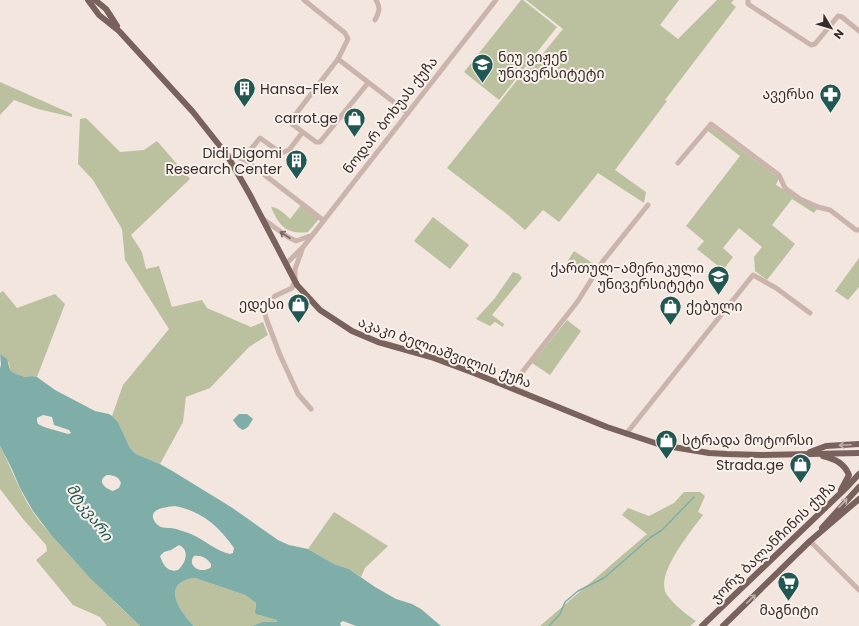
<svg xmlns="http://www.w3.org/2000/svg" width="859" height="626" font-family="Poppins,'Noto Sans Georgian',sans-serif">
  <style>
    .green { fill: #bbc19f }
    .water { fill: #7faea8; fill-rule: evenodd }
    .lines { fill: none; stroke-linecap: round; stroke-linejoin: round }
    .stream { stroke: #7faea8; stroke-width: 1.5 }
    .minor { stroke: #cab4ab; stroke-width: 5 }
    .major { stroke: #79615c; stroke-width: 6 }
    .oneway { stroke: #7a6964 }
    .oneway2 { stroke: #bfb0ab }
    .labels { text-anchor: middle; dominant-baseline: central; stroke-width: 4; stroke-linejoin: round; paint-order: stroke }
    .poi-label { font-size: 14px; fill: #382c2a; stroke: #f9f1eb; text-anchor: end }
    .street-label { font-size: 14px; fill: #382c2a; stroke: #f9f1eb }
    .water-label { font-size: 15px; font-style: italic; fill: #215853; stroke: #f9f1eb }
  </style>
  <rect width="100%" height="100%" fill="#f2e6df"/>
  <!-- green -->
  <g class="green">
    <path d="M521,0H523L557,27L499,100L464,72Z"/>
    <path d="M526,0H679L660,25L678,39L717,0H734L731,3L736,7L665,100L667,101L615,170L646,192L644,203L598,173L559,222L543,210L525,230L508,215L447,168L537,55L540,57L563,29Z"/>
    <path d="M0,82L72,114V117L38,109L14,100L0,115Z"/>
    <path d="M86,118L120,152L144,150L157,141L190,179L131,235L142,252L146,269L159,266L172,307L202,300L207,308L251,327L263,322L268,335L249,347L210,388L186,397L183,422L160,464L136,454L130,448L118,422L112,416L123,385L169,329L125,260L122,229L93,180L78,164L80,119Z"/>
    <path d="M711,127L779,178L776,185L817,209L814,213L792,199L772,225L795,244L767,280L755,271L754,257L762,247L739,228L723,248L733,257L723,270L697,249L704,241L686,226L740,156L708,131Z"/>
    <path d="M301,205L319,219L308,232C286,235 279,225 271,207C278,207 285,214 290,219Z"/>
    <path d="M433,217L469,245L450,269L414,241Z"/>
    <path d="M574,251L594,264L586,275L567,262Z"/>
    <path d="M859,258V287L848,300L835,291Z"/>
    <path d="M513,272L519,274L522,278L492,315L504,324L503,327L495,322L490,326L476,319L495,298Z"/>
    <path d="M3,291L17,308L55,294L65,304L37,377L32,376L25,377L14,373L10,370L9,363L0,354V293Z"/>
    <path d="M567,320L581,331L550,375L532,363Z"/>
    <path d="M0,446C11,467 19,491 33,512C43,527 56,540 68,554C91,579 115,603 140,626H107L100,617L73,605L36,560L47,551L46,545L23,519L0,489Z"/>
    <path d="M684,492H700L705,496L698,512L703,515C691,531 658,571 665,591C667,599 688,616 696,621L690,626H540L647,534L622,515L628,508L649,516L674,503Z"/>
    <path d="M334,512L388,546L365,568L361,577L349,569L334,564L308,549Z"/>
    <path d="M195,578L245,595L256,603L255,610L259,615L276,618L278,620L275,622H262L252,626H194C179,611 160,582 195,578Z"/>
  </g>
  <!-- water -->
  <g class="water">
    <path d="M0,354L7,359L10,370L14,373L25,377L32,376L37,377L55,390L95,411L109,414L112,416L118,422L130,448L136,454L160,464L174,472L231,507L278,540L289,545L308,549L334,564L349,569L375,587L396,599L412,604L421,609L441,626H356L343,621L340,623L341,626H252L262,622H276L277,620L256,614L255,612L256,603L245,595L195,578C160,582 179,611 194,626H140L90,578L51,535L33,511L20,488L11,467L0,446V368L1,365ZM43,415L52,417L54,425L69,430L71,433L68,434L44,427L38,424L37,421V418ZM107,475C114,475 119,477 121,483L119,488L113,491C105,488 96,481 107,475ZM175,506C201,511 219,526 234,548L233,553L230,554C216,551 205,540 191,534C185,532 178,529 171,528C167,528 162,528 159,526C156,524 154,521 153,518C151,508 167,507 175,506ZM179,545C190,550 186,563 178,570C168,573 163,565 160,556L164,552L171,550ZM194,556C201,555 207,558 211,564V567C202,575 186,566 194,556Z"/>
    <path d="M239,414H247L253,419L248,427L243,430L238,427L233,420Z"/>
  </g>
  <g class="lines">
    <!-- stream -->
    <path class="stream" d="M549,626L560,614L565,602L578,591L604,578L651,537L662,530L694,497"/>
    <!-- minor -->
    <g class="minor">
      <path d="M304,0L345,33L348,39L338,59L292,119V124L316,142H320L368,83"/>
      <path d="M748,0V4L811,45L815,44L838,16L842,17L859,31"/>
      <path d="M375,20C379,12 381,8 376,0"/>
      <path d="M338,59L408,113"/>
      <path d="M227,155L244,159L323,220"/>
      <path d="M243,159L260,138L281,153L289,150L302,133"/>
      <path d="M678,163L711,124L779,175L785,188L800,199L818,207L830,210L856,230H859"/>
      <path d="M263,219L288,237L296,241L310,236"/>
      <path d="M302,250L295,269V281L292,288L275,296L264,307L266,318L280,355L298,394L311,409"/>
      <path d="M286,264L304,246L496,0"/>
      <path d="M511,388L516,380L578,301L603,261L648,205"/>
      <path d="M626,434L753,275L776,288L810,313"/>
      <path d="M810,541L859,590"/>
    </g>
    <!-- major -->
    <g class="major">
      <path d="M88,0L99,15L119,31L193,112L227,155L250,195L297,285L320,310L352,331L378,342L431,357L474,373L607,427L661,445L709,453L727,454L761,455L859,453"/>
      <path d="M95,0L106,9L117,26"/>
      <path d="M810,452L826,446L859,444"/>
      <path d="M823,456C835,459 844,463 849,475L841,490"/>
      <path d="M822,528L859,487"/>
      <path d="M702,626L847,487L859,474"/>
      <path d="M723,626L810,541L859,499"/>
    </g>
  </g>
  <!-- one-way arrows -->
  <defs><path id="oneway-shaft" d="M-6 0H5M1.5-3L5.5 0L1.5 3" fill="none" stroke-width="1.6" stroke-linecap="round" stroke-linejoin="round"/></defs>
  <use class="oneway" href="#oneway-shaft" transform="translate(285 235) rotate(-147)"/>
  <g class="oneway2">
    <use href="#oneway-shaft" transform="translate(845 445) rotate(177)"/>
    <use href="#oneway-shaft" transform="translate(843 503) rotate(-47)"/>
    <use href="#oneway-shaft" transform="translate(751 599) rotate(-44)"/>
  </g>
  <!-- icons -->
  <defs>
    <symbol id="university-pin" viewBox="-11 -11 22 30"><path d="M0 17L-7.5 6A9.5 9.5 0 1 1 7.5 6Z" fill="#215853" stroke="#f9f1eb"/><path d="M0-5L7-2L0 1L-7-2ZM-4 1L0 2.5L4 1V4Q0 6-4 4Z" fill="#fff"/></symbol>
    <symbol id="building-pin" viewBox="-11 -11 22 30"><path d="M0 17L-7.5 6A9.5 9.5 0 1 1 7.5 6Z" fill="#215853" stroke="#f9f1eb"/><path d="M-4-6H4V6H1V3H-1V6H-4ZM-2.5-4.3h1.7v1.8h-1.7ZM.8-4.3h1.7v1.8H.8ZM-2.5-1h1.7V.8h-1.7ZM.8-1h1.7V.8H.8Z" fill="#fff"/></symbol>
    <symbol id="pharmacy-pin" viewBox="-11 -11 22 30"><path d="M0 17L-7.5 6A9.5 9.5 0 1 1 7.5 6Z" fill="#215853" stroke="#f9f1eb"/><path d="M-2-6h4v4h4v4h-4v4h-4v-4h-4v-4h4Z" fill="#fff"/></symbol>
    <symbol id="shop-pin" viewBox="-11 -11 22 30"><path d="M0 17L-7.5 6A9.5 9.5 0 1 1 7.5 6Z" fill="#215853" stroke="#f9f1eb"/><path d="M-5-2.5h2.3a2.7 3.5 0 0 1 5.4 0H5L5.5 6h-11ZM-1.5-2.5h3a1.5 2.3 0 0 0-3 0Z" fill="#fff"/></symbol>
    <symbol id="supermarket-pin" viewBox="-11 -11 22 30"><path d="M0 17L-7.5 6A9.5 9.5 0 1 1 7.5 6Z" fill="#215853" stroke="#f9f1eb"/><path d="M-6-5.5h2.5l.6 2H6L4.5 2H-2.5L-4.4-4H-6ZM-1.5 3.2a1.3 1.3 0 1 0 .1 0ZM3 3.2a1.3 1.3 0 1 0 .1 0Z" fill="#fff"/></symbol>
  </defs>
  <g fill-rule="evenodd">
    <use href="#university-pin" x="470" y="52" width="25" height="34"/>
    <use href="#building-pin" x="232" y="76" width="25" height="34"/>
    <use href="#pharmacy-pin" x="818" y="82" width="25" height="34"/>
    <use href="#shop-pin" x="342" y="106" width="25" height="34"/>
    <use href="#building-pin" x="284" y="148" width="25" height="34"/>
    <use href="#university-pin" x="706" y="264" width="25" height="34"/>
    <use href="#shop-pin" x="286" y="292" width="25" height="34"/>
    <use href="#shop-pin" x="658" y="294" width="25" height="34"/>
    <use href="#shop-pin" x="654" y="428" width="25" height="34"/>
    <use href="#shop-pin" x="788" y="452" width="25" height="34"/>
    <use href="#supermarket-pin" x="776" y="570" width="25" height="34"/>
  </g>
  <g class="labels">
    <!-- poi labels -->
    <g class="poi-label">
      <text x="498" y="57" text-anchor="start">ნიუ ვიჟენ<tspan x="498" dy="16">უნივერსიტეტი</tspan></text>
      <text x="260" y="89" text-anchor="start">Hansa-Flex</text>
      <text x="814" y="94">ავერსი</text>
      <text x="338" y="118">carrot.ge</text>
      <text x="282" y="153">Didi Digomi<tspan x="282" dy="16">Research Center</tspan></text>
      <text x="704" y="268">ქართულ-ამერიკული<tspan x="704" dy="16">უნივერსიტეტი</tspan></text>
      <text x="284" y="304">ედესი</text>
      <text x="686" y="306" text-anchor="start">ქებული</text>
      <text x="682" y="440" text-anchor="start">სტრადა მოტორსი</text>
      <text x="784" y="465">Strada.ge</text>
      <text x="789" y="610" text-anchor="middle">მაგნიტი</text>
    </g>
    <!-- street labels -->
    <g class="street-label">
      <text transform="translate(390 115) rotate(-52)">ნოდარ ბოხუას ქუჩა</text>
      <text transform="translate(445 352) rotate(20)">აკაკი ბელიაშვილის ქუჩა</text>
      <text transform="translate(773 542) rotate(-44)">ჯორჯ ბალანჩინის ქუჩა</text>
    </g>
    <!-- water labels -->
    <g class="water-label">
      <text transform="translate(90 512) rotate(54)">მტკვარი</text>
    </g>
  </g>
  <!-- north arrow -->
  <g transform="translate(831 28) rotate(128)" stroke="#f9f1eb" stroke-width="3" paint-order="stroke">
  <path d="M0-3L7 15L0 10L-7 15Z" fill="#382c2a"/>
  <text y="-6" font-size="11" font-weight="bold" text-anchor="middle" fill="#382c2a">N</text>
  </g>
</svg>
